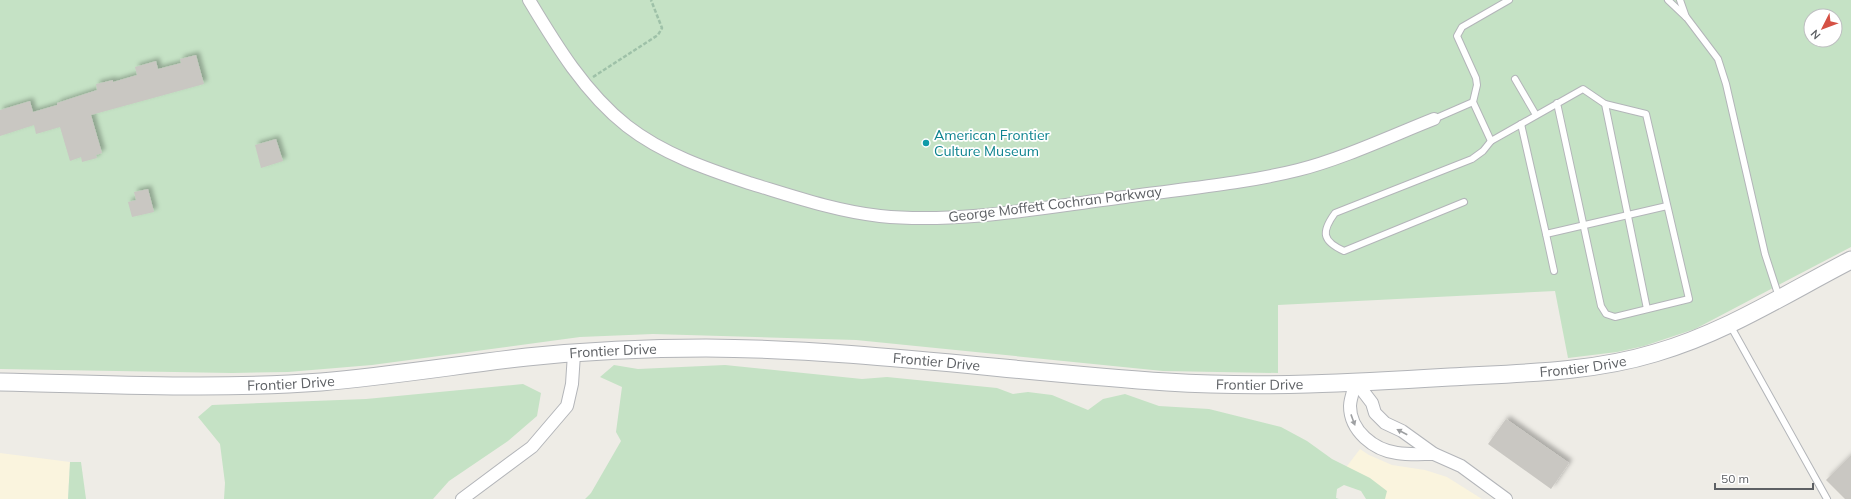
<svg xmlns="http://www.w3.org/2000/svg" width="1851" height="499" font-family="Mulish,sans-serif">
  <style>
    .commercial { fill: #faf4de }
    .green { fill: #c5e2c5; fill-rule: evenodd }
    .building { fill: #c9c7c2; filter: url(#shadow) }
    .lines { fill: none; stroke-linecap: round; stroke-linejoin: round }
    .lane-casing { stroke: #b3b5b9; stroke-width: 8 }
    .street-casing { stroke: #b3b5b9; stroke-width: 14 }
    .secondary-casing { stroke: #b2b4b8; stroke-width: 19 }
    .path { stroke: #9ec1a8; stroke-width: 2.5; stroke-dasharray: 4 2; stroke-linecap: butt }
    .lane { stroke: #fff; stroke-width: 6 }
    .street { stroke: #fff; stroke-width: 12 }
    .secondary { stroke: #fff; stroke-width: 17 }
    .oneway { fill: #9ea0a2 }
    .culture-dot { fill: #0f9aa8; stroke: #fff; stroke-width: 1.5 }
    .labels { text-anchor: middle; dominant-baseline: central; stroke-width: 3.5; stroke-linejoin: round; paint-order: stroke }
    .culture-label { font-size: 14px; fill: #0d838f; stroke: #fff; text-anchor: start }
    .street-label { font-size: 14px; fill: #5d6064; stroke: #fff }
  </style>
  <defs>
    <filter id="shadow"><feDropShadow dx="3.5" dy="-3.5" stdDeviation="2" flood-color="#0004"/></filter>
  </defs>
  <rect width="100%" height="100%" fill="#eeece6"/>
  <!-- commercial -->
  <g class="commercial">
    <path d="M1360,449L1369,455L1392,465L1425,470L1447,477L1482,499H1384L1344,470Z"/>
    <path d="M0,453L70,462L68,499H0Z"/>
  </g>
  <!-- green -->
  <g class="green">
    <path d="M0,0H1851V247L1695,329L1644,346L1617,352L1568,358L1555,291L1278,305V373L1163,371L856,340L653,334L580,337L372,365L288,372L232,373L0,369ZM1811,16H1835V40H1811Z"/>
    <path d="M614,365L638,369L725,365L862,379L887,377L997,388L1013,394L1028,392L1052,395L1088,410L1103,399L1125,394L1159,406L1209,409L1281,427L1307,441L1332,459L1370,478L1387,491L1385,499H1366L1361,491L1344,485L1337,489L1336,498L1339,499H585L591,493L621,441L616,432L622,387L600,377Z"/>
    <path d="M523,384L541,393L537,416L508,441L449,481L433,499H224L225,483L220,444L198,417L212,405L366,399Z"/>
    <path d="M70,462H81L86,499H68Z"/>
  </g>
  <!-- building -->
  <g class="building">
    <path d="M196,55L204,84L91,115L102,153L96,155L97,158L82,162L81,157L70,161L60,127L36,134L34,125L0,136V110L30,101L33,112L57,105V103L97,90L96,84L113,80V82L137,75L135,67L156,61L158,69L181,63L180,59Z"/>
    <path d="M276,139L283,161L261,168L255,145Z"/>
    <path d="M148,189L154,212L132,217L128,202L136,200L134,192Z"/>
    <path d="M1506,419L1569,463L1551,489L1488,444Z"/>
    <path d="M1851,455V499H1845L1826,480Z"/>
  </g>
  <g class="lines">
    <defs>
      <g id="lane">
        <path d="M1509,0L1462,27L1457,36L1476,78L1477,85L1473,102L1491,141L1583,89L1605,104L1646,114L1689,299L1615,317L1606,314L1601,306L1557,103"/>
        <path d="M1668,0L1687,18L1718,59L1726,84L1765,254L1779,297"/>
        <path d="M1680,0L1686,17"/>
        <path d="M1515,79L1536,115"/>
        <path d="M1605,104L1647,309"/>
        <path d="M1434,119L1473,102"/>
        <path d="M1521,124L1546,234L1667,206"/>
        <path d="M1464,202L1344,251C1322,241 1321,232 1335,213L1472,159L1483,151L1491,141"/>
        <path d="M1546,234L1554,271"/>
        <path d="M1730,325L1827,499"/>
      </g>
      <g id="street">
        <path d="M529,0C556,45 585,93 627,126C663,154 707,169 749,183C792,196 835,211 880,216C960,224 1045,207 1125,197C1182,189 1242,184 1298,170C1342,159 1391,136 1434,119"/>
        <path d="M1356,382L1372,403L1375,413L1385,423L1402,431L1434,454L1461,466L1506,499"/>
        <path d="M1356,382C1354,389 1350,399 1350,406C1350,431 1374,450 1397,453C1409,455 1422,454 1434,454"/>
        <path d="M462,499L532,447L567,406L572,384L574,354"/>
      </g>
      <g id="secondary">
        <path id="s1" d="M0,382C107,384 214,390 321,382C390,376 458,365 527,357C586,351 646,348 706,348C860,349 1013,372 1167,382C1261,388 1355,383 1450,377C1518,373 1589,373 1655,353C1725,333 1787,293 1851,260"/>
      </g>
    </defs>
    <!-- lane casing -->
    <use href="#lane" class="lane-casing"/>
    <!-- street casing -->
    <use href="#street" class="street-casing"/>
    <!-- secondary casing -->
    <use href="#secondary" class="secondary-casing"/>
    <!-- path -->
    <path class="path" d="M593,77L658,35L662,28L651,0"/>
    <!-- lane -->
    <use href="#lane" class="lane"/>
    <!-- street -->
    <use href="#street" class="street"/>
    <!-- secondary -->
    <use href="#secondary" class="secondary"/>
  </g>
  <!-- one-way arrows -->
  <defs><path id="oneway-solid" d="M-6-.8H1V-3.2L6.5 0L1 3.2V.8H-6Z"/></defs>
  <g class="oneway">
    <use href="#oneway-solid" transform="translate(1353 420) rotate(70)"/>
    <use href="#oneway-solid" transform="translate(1402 432) rotate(-152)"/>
  </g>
  <!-- markers -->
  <circle class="culture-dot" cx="926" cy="143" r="4"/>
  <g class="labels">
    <!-- culture labels -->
    <g class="culture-label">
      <text x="934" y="135">American Frontier<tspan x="934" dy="16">Culture Museum</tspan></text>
    </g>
    <!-- street labels -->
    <g class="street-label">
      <text transform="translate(1055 204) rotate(-7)">George Moffett Cochran Parkway</text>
      <text stroke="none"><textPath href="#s1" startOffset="615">Frontier Drive</textPath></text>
      <text stroke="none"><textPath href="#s1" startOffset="939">Frontier Drive</textPath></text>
      <text stroke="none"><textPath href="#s1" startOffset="1587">Frontier Drive</textPath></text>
      <text stroke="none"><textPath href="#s1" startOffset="291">Frontier Drive</textPath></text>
      <text stroke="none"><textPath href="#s1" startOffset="1263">Frontier Drive</textPath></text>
    </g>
  </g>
  <!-- north arrow -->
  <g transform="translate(1823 28) rotate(228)"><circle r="19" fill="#ffffff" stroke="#bebfc1"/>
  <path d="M0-3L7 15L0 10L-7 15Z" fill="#d55144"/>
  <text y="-6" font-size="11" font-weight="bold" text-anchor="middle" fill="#5d6064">N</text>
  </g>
  <!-- scale -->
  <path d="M1715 483v6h98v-6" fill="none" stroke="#5d6064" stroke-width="2"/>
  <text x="1721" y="483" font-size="12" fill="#5d6064" stroke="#ffffff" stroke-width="3" paint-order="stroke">50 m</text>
</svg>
